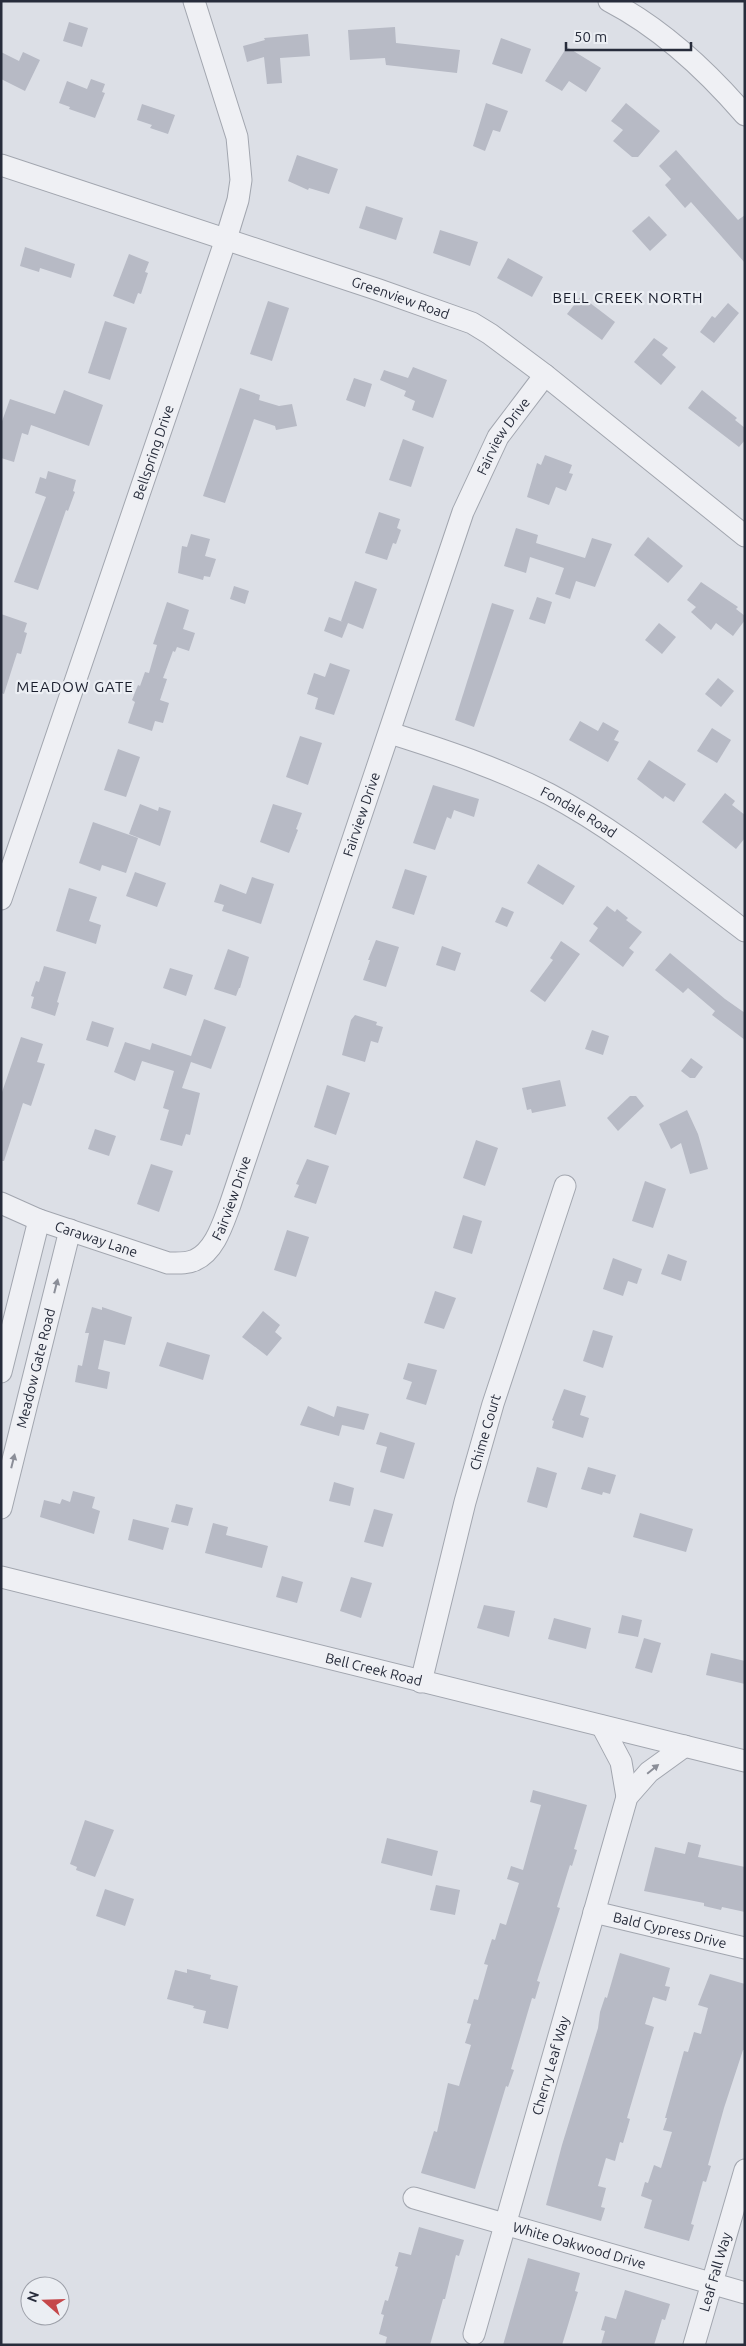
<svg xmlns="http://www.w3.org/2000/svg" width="746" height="2346" font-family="Ubuntu,sans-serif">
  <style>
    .building { fill: #b7bac5 }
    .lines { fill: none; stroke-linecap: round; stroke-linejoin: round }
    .minor-casing { stroke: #a2a6af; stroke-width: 23 }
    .minor { stroke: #eff0f4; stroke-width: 21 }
    .oneway { fill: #8b8e98 }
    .labels { text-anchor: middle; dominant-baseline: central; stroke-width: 4.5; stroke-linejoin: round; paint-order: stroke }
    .street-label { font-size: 14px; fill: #272c3b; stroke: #ebeef3 }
    .neighbourhood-label { font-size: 15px; letter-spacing: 1px; fill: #191d2c; stroke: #ebeef3 }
  </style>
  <rect width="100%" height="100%" fill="#dcdfe6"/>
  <!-- building -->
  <g class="building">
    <path d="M69,22L88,28L82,47L63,41Z"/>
    <path d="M395,27L396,43L460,50L457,73L386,65L385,58L350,60L348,30Z"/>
    <path d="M308,34L310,56L280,58L282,83L267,84L264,57L247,62L243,46L265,40L264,38Z"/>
    <path d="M501,38L531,49L522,74L492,64Z"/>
    <path d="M567,47L601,68L586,92L569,81L562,91L545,81Z"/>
    <path d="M1,52L19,61L23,52L40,60L25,91L1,79Z"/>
    <path d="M91,79L105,84L102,92L105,93L95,118L69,109L70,107L59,103L67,81L87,89Z"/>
    <path d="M486,103L508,111L500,132L493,130L485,151L473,146Z"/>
    <path d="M626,103L660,131L638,157H632L613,141L623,130L611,121Z"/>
    <path d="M142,104L175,115L168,134L150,128L152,125L137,120Z"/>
    <path d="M676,150L738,220L745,215V263L691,202L685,208L665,185L671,179L659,166Z"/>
    <path d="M297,155L338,169L329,194L309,188L308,190L288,181Z"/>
    <path d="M366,206L403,218L396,240L359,228Z"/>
    <path d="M649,216L667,235L650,251L632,231Z"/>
    <path d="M440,230L478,242L470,266L433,253Z"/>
    <path d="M25,247L75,264L71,278L40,268L39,272L20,266Z"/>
    <path d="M129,254L149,262L145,272L148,273L141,294L138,293L134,304L113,296Z"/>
    <path d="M508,258L543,277L532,297L497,278Z"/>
    <path d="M581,296L615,322L602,340L567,314Z"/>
    <path d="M268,301L289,308L272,361L250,354Z"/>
    <path d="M728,303L739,313L714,343L700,332L712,316L715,318Z"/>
    <path d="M105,321L127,328L110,380L88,373Z"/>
    <path d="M654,338L668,348L662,355L676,367L661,385L634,362Z"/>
    <path d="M413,367L447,380L433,418L412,410L415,401L404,396L406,391L380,380L384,370L408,378Z"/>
    <path d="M354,378L372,384L365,407L346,400Z"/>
    <path d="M240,388L260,395L259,400L279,406L292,404L297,426L276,430L275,426L254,419L225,503L203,496Z"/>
    <path d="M64,390L103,405L89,446L31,425L28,435L22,433L14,462L1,458V424L10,399L55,414Z"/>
    <path d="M702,390L737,418L735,420L745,428V440L739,447L688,408Z"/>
    <path d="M403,439L424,447L411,487L389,480Z"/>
    <path d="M545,455L572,465L569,473L573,474L566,491L556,487L549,505L527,497L537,463L541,465Z"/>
    <path d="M48,471L76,480L73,491L75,492L68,511L66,510L38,590L14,582L46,497L35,493L40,477L46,479Z"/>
    <path d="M379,512L400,519L397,528L401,530L396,544L393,543L387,560L365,553Z"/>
    <path d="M516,528L538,535L536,543L585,558L592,538L612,544L595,587L576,581L570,599L555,594L564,568L530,557L526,573L504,566Z"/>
    <path d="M191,534L210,539L205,556L216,559L210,577L204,576L203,580L178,573L182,546L187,547Z"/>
    <path d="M648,537L683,566L668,583L634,555Z"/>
    <path d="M355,581L377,589L363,629L348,623L342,638L324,631L329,617L343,622L341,621Z"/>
    <path d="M701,582L738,607L736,609L745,616V620L733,636L716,623L711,630L691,612L696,607L687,600Z"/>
    <path d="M234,586L249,591L245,604L230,599Z"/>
    <path d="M537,597L552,602L545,624L529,619Z"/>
    <path d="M167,602L189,610L183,629L195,633L189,651L177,647L175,652L173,651L163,678L167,679L160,700L169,703L163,723L155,721L152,731L128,723L135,702L132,700L138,685L140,686L145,672L149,673L157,645L153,644Z"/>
    <path d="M492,603L514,610L474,727L455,720Z"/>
    <path d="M1,614L27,623L24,632L27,633L21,654L17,653L4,694L1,693Z"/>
    <path d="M659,623L676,637L662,654L645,640Z"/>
    <path d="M330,663L350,670L334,715L315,709L318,698L307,694L314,673L325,677Z"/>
    <path d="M718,678L734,691L721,707L705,694Z"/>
    <path d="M580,721L598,731L603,722L619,731L614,740L619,742L608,762L569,740Z"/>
    <path d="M712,728L731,740L717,763L697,751Z"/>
    <path d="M300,736L322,743L308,785L286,777Z"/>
    <path d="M118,749L140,757L126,797L104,790Z"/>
    <path d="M649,760L686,784L674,802L665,796L663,799L637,779Z"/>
    <path d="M433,785L479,799L474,817L454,810L451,819L447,817L435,850L413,843Z"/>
    <path d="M725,793L735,801L732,805L745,815V838L736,849L702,822Z"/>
    <path d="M140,804L158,811L159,807L171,811L160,846L129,834Z"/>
    <path d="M273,804L302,813L296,829L298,830L289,853L260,842Z"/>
    <path d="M93,822L138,838L126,873L102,865L100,871L79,863Z"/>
    <path d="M538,864L575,886L563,905L527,883Z"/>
    <path d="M405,869L427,876L414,915L392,908Z"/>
    <path d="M135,872L166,883L157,907L126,896Z"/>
    <path d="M252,877L274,884L261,924L222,911L224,905L214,902L220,884L246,894Z"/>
    <path d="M69,888L97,897L89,921L101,925L96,944L56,931Z"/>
    <path d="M607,906L615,912L617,909L628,918L626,920L642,932L629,948L634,952L623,967L589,941L598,928L593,924Z"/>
    <path d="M502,907L514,912L507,927L495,922Z"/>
    <path d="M376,940L399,947L386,987L363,980L370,960H368Z"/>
    <path d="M561,941L580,954L545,1002L530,991L553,960L550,958Z"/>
    <path d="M442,946L461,953L455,971L436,965Z"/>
    <path d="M228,949L249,957L240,988H239L236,996L214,989Z"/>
    <path d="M670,953L725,999L745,1013V1040L712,1015L715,1011L688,988L683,993L655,970Z"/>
    <path d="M44,966L66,972L57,1002L59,1003L55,1016L31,1008L34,997L31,996L36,981L39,982Z"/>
    <path d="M170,968L193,975L186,996L163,988Z"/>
    <path d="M355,1015L377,1022L376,1025L383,1027L378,1043L371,1041L365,1062L342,1055L351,1020Z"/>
    <path d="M204,1019L226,1027L211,1069L191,1062L182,1088L200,1093L190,1135L186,1134L182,1146L160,1140L169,1110L163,1108L174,1071L142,1061L135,1081L114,1072L125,1042L150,1050L152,1043L191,1056Z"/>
    <path d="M92,1021L114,1028L108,1047L86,1040Z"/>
    <path d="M592,1030L609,1036L603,1055L585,1049Z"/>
    <path d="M21,1037L43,1044L37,1062L45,1064L31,1106L23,1103L4,1161H1V1095Z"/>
    <path d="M691,1058L703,1067L695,1078H690L681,1071Z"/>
    <path d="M560,1080L566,1106L532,1113L531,1109L527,1110L522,1088Z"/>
    <path d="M327,1085L350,1093L336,1135L314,1127Z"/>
    <path d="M630,1096H636L644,1106L618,1131L607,1118Z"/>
    <path d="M687,1110L698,1134L708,1169L690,1174L681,1143L671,1149L659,1124Z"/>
    <path d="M95,1129L116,1136L109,1156L88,1149Z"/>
    <path d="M476,1140L498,1148L485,1186L463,1178Z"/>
    <path d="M307,1159L329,1166L316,1204L294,1197L299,1185L296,1184Z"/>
    <path d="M151,1164L173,1171L159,1212L137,1204Z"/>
    <path d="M645,1181L666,1189L653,1228L632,1221Z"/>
    <path d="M463,1215L482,1221L472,1254L453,1248Z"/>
    <path d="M287,1230L309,1237L296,1277L274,1270Z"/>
    <path d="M668,1254L687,1261L681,1281L661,1274Z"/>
    <path d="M613,1258L642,1269L637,1284L628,1281L623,1296L603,1289Z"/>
    <path d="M435,1291L456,1298L444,1329L424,1323Z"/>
    <path d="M92,1307L102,1310V1307L132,1317L125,1345L104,1340L98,1369L110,1372L107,1389L75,1382L78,1365L82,1366L89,1333H85Z"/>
    <path d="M263,1311L280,1325L275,1332L282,1338L267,1356L242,1337Z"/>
    <path d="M593,1330L613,1336L603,1368L583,1361Z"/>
    <path d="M167,1342L210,1355L203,1380L159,1366Z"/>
    <path d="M408,1363L437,1370L426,1405L406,1399L412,1382L403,1379Z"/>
    <path d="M564,1389L586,1396L580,1415L589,1418L583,1438L552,1428L554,1421L552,1420Z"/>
    <path d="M308,1406L334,1417L337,1406L369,1414L364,1430L342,1425L339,1436L300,1425Z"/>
    <path d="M380,1432L415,1443L404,1479L380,1472L387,1447L376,1444Z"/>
    <path d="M537,1467L557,1473L547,1508L527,1502Z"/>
    <path d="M588,1467L616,1475L610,1494L603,1492L602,1495L581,1489Z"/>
    <path d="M334,1482L354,1488L350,1506L329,1501Z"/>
    <path d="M73,1491L95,1497L92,1508L100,1511L94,1534L40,1517L44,1500L60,1504L62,1499L70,1502Z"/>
    <path d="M176,1504L193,1508L188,1526L171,1522Z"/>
    <path d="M374,1509L393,1514L383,1547L364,1542Z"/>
    <path d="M640,1513L693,1529L686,1552L633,1537Z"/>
    <path d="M133,1519L169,1528L163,1550L128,1540Z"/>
    <path d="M213,1523L228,1527L226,1535L268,1546L262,1568L205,1553Z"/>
    <path d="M282,1576L303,1582L297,1603L276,1597Z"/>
    <path d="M351,1577L372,1583L361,1618L340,1611Z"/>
    <path d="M484,1605L515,1611L509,1637L477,1628Z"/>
    <path d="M622,1615L642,1620L638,1637L618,1633Z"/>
    <path d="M554,1618L591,1628L586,1649L548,1639Z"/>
    <path d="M644,1638L661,1643L652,1673L635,1668Z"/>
    <path d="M711,1653L745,1661V1684L706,1675Z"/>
    <path d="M533,1790L587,1805L574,1849L577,1850L572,1866L570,1865L557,1907L560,1908L537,1981L540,1982L535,1999L532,1998L511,2069L514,2070L508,2087L506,2086L475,2189L421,2173L434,2131L437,2132L448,2083L459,2086L471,2045L465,2043L471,2024L467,2023L474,1999L478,2000L488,1965L484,1964L492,1939L495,1940L500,1923L506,1925L519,1883L507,1879L511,1866L523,1870L541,1805L530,1802Z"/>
    <path d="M85,1820L114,1830L95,1877L76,1870L77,1867L70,1864Z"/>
    <path d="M387,1838L438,1851L432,1876L381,1863Z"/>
    <path d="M688,1842L701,1845L698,1857L745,1867V1912L722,1907L721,1910L704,1906V1903L644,1891L655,1847L685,1854Z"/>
    <path d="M436,1885L460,1890L455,1915L430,1910Z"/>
    <path d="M105,1889L134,1899L125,1926L96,1916Z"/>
    <path d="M620,1953L670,1968L665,1986L670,1987L666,2001L653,1997L645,2024L654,2027L627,2118L630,2119L623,2143L620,2142L615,2161L606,2158L598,2186L606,2188L601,2207L605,2208L601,2221L546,2205L562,2145L598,2028L600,2012L605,1997L607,1998Z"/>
    <path d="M187,1969L211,1975L210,1979L238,1986L228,2029L203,2023L206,2011L193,2008L194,2006L167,1999L175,1970L187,1973Z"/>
    <path d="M710,1974L745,1984V2050H743L724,2108L708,2165L711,2166L706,2182L703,2181L691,2224L694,2225L689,2241L644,2228L652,2200L641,2196L645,2182L648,2183L654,2165L661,2168L672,2132L663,2130L667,2118H665L684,2051L688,2052L694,2032L701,2034L708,2008L698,2005Z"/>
    <path d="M419,2227L464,2240L459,2256L456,2255L445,2299H443L430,2345H385L387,2337L379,2334L384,2315L381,2314L385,2300L388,2301L398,2267L395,2266L399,2252L411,2255Z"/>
    <path d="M528,2258L580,2273L575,2291L578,2292L562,2345H503Z"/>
    <path d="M625,2290L670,2304L665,2320L662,2319L654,2345H601L605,2331L601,2330L605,2316L616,2319Z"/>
  </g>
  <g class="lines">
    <defs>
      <g id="minor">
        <path d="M609,1C661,28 707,71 745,115"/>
        <path id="s1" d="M1,165L379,290L472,323L490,334L545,375L745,536"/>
        <path id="s2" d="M390,733C444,750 498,768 549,794C619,831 682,884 745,931"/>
        <path id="s3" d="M1,899L226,239L238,200L241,180L237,137L194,1"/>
        <path id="s4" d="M1,1203L39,1220L168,1263C177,1263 187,1264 195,1260C215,1251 223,1223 230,1205L463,512L498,437L545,375"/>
        <path d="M1,1372L39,1220"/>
        <path id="s5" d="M1,1508L70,1230"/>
        <path id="s6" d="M1,1577L745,1761"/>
        <path id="s7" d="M421,1682L465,1502L493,1404L565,1186"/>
        <path d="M602,1726L621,1762L627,1797"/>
        <path id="s8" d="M594,1912L745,1948"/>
        <path id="s9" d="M414,2198L745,2293"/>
        <path id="s10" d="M474,2334L627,1797L649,1772L685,1746"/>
        <path id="s11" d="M694,2345L745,2170"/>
      </g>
    </defs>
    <!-- minor casing -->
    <use href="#minor" class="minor-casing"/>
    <!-- minor -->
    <use href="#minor" class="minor"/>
  </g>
  <!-- one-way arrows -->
  <defs><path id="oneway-solid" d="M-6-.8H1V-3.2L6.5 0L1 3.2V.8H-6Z" transform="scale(1.25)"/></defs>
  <g class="oneway">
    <use href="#oneway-solid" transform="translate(56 1286) rotate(-76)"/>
    <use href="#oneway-solid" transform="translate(13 1461) rotate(-76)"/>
    <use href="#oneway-solid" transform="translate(653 1769) rotate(-39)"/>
  </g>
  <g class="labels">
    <!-- street labels -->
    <g class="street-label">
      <text stroke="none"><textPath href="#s1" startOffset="421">Greenview Road</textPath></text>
      <text stroke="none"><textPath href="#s4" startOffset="1089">Fairview Drive</textPath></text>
      <text stroke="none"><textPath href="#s3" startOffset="472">Bellspring Drive</textPath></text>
      <text stroke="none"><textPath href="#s2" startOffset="205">Fondale Road</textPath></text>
      <text stroke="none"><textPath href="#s4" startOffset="684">Fairview Drive</textPath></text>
      <text stroke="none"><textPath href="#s4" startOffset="279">Fairview Drive</textPath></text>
      <text stroke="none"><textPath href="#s4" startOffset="102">Caraway Lane</textPath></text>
      <text stroke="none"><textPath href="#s5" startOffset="144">Meadow Gate Road</textPath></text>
      <text stroke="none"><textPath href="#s7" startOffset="258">Chime Court</textPath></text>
      <text stroke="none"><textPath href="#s6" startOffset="384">Bell Creek Road</textPath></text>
      <text stroke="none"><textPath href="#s8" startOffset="78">Bald Cypress Drive</textPath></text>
      <text stroke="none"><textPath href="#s10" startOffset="279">Cherry Leaf Way</textPath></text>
      <text stroke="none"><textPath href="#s9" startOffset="172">White Oakwood Drive</textPath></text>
      <text stroke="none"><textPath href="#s11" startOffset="76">Leaf Fall Way</textPath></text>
    </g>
    <!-- neighbourhood labels -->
    <g class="neighbourhood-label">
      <text x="628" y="297">BELL CREEK NORTH</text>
      <text x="75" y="686">MEADOW GATE</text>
    </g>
  </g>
  <!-- border -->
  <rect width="746" height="2346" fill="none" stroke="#272c3b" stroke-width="5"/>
  <!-- north arrow -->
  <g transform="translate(45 2301) rotate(290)"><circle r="24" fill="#ebeef3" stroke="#9da0a9"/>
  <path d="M0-4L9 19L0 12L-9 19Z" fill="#c5474a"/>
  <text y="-8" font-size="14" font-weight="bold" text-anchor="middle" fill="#272c3b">N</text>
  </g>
  <!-- scale -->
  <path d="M566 42v8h125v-8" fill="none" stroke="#272c3b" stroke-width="2.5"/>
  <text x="574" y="42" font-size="15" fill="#272c3b" stroke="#ebeef3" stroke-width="4" paint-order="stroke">50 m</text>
</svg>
